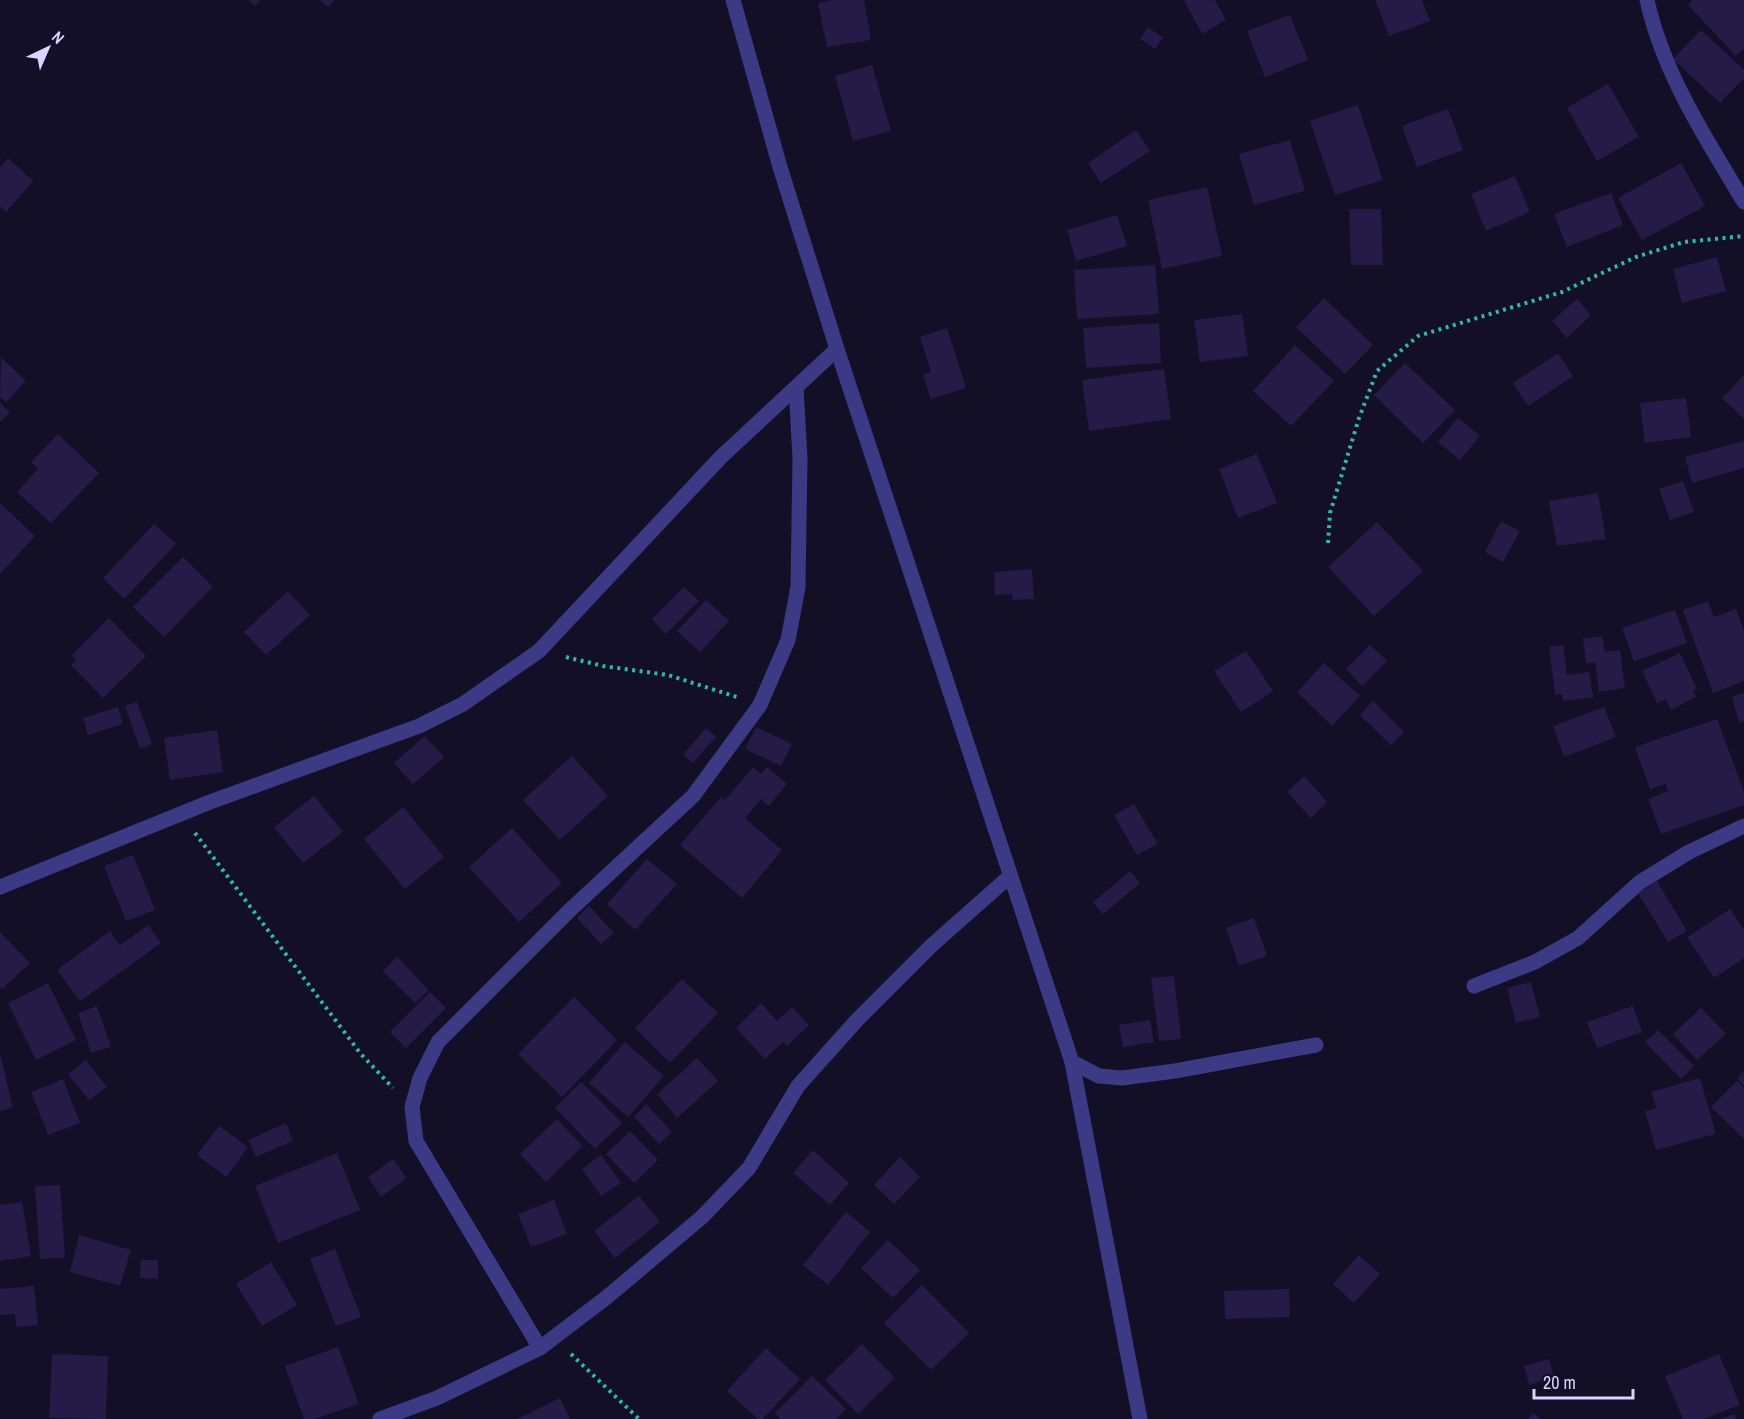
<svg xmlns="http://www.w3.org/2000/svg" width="1744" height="1419" font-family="'Archivo Narrow',sans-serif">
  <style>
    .building { fill: #241b47 }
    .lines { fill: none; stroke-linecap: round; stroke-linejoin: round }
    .path { stroke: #2fb8b0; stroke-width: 4; stroke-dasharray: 3 4.5; stroke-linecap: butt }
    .minor { stroke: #3d3a85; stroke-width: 15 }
  </style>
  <rect width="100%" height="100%" fill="#130f26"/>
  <!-- building -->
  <g class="building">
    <path d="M248,0H260L255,6Z"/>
    <path d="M320,0H335L328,7Z"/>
    <path d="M833,0H864L871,40L827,47L818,3Z"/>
    <path d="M1184,0H1215L1226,20L1202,34Z"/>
    <path d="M1375,0H1422L1430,21L1389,36Z"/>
    <path d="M1693,0H1744V49L1736,56L1688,5Z"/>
    <path d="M1290,15L1308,60L1265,77L1247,31Z"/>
    <path d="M1148,27L1163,38L1155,49L1140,39Z"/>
    <path d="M1701,30L1744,70V78L1720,103L1673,59Z"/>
    <path d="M872,65L891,131L853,141L835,76Z"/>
    <path d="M1608,84L1639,137L1597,161L1567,108Z"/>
    <path d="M1358,105L1383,180L1335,195L1310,121Z"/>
    <path d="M1448,109L1463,150L1417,167L1402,126Z"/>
    <path d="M1136,130L1150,151L1101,183L1088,163Z"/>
    <path d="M1290,140L1305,191L1254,205L1239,154Z"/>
    <path d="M8,158L33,181L6,212L0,206V167Z"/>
    <path d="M1681,163L1705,206L1642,240L1618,198Z"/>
    <path d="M1515,176L1530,212L1486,231L1471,194Z"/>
    <path d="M1207,187L1222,256L1162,269L1148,200Z"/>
    <path d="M1611,193L1623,225L1567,247L1554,214Z"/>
    <path d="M1349,209H1381L1383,265H1351Z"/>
    <path d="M1117,215L1127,246L1076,261L1067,230Z"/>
    <path d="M1717,257L1726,291L1682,303L1673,269Z"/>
    <path d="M1155,265L1159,314L1077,319L1074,270Z"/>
    <path d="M1324,298L1373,345L1345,374L1296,327Z"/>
    <path d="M1577,299L1591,315L1567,338L1552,321Z"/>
    <path d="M1242,314L1248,356L1200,362L1194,320Z"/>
    <path d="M1159,323L1161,363L1086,368L1083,328Z"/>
    <path d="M947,328L966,388L931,399L923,375L931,372L920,337Z"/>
    <path d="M1295,345L1334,381L1291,426L1253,391Z"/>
    <path d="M1558,353L1573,376L1528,406L1513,383Z"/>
    <path d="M1,357L26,381L6,402L0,397Z"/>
    <path d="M1405,363L1455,410L1423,443L1374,395Z"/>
    <path d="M1164,369L1171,419L1089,431L1082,380Z"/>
    <path d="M1744,375V419L1722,398Z"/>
    <path d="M1686,398L1691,437L1645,443L1640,403Z"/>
    <path d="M0,402L10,413L0,422Z"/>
    <path d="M1458,418L1480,436L1460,460L1438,442Z"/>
    <path d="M58,434L99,473L51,523L17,492L38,469L31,462Z"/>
    <path d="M1744,441V468L1692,483L1685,457Z"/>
    <path d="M1257,454L1277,503L1238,518L1219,469Z"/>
    <path d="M1683,481L1694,512L1670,520L1659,489Z"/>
    <path d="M1598,493L1606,539L1557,546L1549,501Z"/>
    <path d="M0,503L35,536L0,574Z"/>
    <path d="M1501,521L1520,531L1503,562L1485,552Z"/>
    <path d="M1377,522L1423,571L1374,616L1328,567Z"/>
    <path d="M154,524L176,544L124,599L103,578Z"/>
    <path d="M183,557L213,587L164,637L133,607Z"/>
    <path d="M1032,569L1034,599L1013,600L1012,594L995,595L994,572Z"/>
    <path d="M684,587L699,601L666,634L652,619Z"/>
    <path d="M288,591L310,615L266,655L244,632Z"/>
    <path d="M706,600L729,621L700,652L677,631Z"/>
    <path d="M1708,601L1714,617L1736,609L1744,631V681L1713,693L1683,610Z"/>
    <path d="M1675,610L1687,643L1634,661L1622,628Z"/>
    <path d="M109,618L146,656L103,698L71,665L76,660L72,655Z"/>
    <path d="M1602,636L1605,652L1620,650L1625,688L1599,692L1595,662L1586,663L1583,639Z"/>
    <path d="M1370,645L1387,661L1362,686L1346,669Z"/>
    <path d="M1563,645L1567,675L1589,672L1593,697L1563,701L1562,694L1555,695L1549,647Z"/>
    <path d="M1246,651L1273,691L1241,712L1214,671Z"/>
    <path d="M1680,653L1697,689L1693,691L1696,697L1671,710L1666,699L1657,703L1642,671Z"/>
    <path d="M1324,663L1360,696L1332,726L1297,692Z"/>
    <path d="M1744,693V721L1739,723L1732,696Z"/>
    <path d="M1373,701L1404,732L1391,745L1360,715Z"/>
    <path d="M137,702L152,744L140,749L125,706Z"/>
    <path d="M118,707L123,724L88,735L83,718Z"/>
    <path d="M1604,707L1616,737L1564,757L1553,726Z"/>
    <path d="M1717,719L1744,792V805L1661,834L1648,799L1668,791L1666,784L1650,789L1635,747Z"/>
    <path d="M756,727L792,744L781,766L745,749Z"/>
    <path d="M706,728L716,737L693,763L683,755Z"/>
    <path d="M217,730L223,772L170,780L164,738Z"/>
    <path d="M425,736L444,757L413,784L394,763Z"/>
    <path d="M572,756L608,796L560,840L523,800Z"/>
    <path d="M753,767L761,774L767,767L787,784L769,806L761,799L745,818L782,850L742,898L680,845L721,797L725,800Z"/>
    <path d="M1304,776L1327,802L1311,818L1287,792Z"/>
    <path d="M314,796L343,832L303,863L274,827Z"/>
    <path d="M1134,804L1158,844L1137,855L1114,815Z"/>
    <path d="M403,807L444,857L405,889L364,839Z"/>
    <path d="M512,828L562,883L519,922L469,867Z"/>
    <path d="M133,855L155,910L126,921L104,866Z"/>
    <path d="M647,859L677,884L635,930L607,904Z"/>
    <path d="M1130,871L1140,883L1103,914L1093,902Z"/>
    <path d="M1657,881L1687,931L1668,942L1638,893Z"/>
    <path d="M589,906L614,933L601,944L577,918Z"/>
    <path d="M1730,909L1744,930V958L1714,978L1687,937Z"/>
    <path d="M1254,918L1267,956L1239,966L1226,928Z"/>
    <path d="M148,925L161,943L80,1001L57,970L110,931L120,945Z"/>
    <path d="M0,932L30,963L2,989L0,987Z"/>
    <path d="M397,957L429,990L415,1003L383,971Z"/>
    <path d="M1174,976L1181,1039L1159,1041L1151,978Z"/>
    <path d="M682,979L718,1013L670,1063L635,1028Z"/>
    <path d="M1531,982L1540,1017L1516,1023L1507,988Z"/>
    <path d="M48,983L76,1040L36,1060L8,1003Z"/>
    <path d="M430,992L446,1008L406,1048L390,1032Z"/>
    <path d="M574,997L617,1040L562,1097L518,1054Z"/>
    <path d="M761,1003L777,1021L792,1007L809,1025L787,1046L783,1042L765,1059L736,1028Z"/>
    <path d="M97,1006L111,1047L91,1053L78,1013Z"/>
    <path d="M1633,1006L1642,1032L1597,1048L1587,1022Z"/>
    <path d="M1701,1008L1726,1034L1697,1060L1673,1034Z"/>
    <path d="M1150,1020L1154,1042L1123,1047L1119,1025Z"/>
    <path d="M1658,1030L1694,1066L1681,1079L1645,1042Z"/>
    <path d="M625,1042L664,1076L628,1117L589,1083Z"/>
    <path d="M0,1053L13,1108L0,1111Z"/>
    <path d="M697,1058L718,1081L677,1118L657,1094Z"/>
    <path d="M86,1060L107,1087L89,1100L68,1074Z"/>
    <path d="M1744,1071V1086L1737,1078Z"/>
    <path d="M1700,1078L1716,1134L1656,1150L1645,1111L1656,1108L1651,1092Z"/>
    <path d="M63,1079L80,1123L48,1135L31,1092Z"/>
    <path d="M1737,1081L1744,1088V1139L1711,1107Z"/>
    <path d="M581,1082L622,1123L595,1149L555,1108Z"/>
    <path d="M646,1104L672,1132L659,1144L634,1117Z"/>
    <path d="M557,1119L583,1146L546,1182L520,1154Z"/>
    <path d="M286,1123L293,1141L256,1157L248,1140Z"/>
    <path d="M219,1126L248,1147L226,1177L197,1155Z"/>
    <path d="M630,1131L658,1160L634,1183L606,1154Z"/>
    <path d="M813,1150L849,1183L830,1205L793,1173Z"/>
    <path d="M337,1153L360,1210L278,1243L255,1186Z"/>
    <path d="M601,1155L621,1183L601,1196L582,1169Z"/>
    <path d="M900,1157L920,1177L894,1204L874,1185Z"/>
    <path d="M393,1159L407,1178L381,1197L368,1177Z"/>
    <path d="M60,1185L65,1258L40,1259L35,1186Z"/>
    <path d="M639,1196L660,1222L615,1258L594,1231Z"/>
    <path d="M554,1200L567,1234L531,1247L518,1214Z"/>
    <path d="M22,1202L31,1256L0,1261V1205Z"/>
    <path d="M846,1212L870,1232L828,1285L803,1265Z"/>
    <path d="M79,1235L131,1250L120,1286L70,1272Z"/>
    <path d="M888,1240L920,1270L893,1298L861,1268Z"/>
    <path d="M335,1249L361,1317L336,1326L310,1259Z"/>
    <path d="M1359,1255L1380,1274L1354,1303L1333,1284Z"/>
    <path d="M141,1260H158V1279L140,1278Z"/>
    <path d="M271,1262L297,1305L262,1326L236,1284Z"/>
    <path d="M922,1285L969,1333L931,1370L884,1323Z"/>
    <path d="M34,1286L38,1325L16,1327L15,1314L0,1315V1289Z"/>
    <path d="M1289,1289L1290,1317L1225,1319L1224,1291Z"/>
    <path d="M862,1344L895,1378L858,1414L825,1380Z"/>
    <path d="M338,1347L359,1404L314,1419H304L285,1366Z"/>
    <path d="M766,1348L800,1379L763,1419H758L727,1391Z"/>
    <path d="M52,1354L108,1356L106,1419L49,1418Z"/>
    <path d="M1719,1354L1740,1405L1704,1419H1683L1665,1376Z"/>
    <path d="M1549,1359L1554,1377L1529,1385L1524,1366Z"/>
    <path d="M812,1376L846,1409L836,1419H781L775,1413Z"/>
    <path d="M560,1398L570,1419H517Z"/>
    <path d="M1533,1413L1541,1419H1528Z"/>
    <path d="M1734,1414L1736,1419H1721Z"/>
  </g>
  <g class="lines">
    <!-- path -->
    <g class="path">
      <path d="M1328,543L1330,513L1359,418L1377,371L1418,336L1562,292L1636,257L1684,242L1744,236"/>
      <path d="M566,657L603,666L668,675L737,697"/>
      <path d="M195,833L360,1053L393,1088"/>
      <path d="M571,1354L639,1419"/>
    </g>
    <!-- minor -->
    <g class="minor">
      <path d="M733,0L780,167L837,349L1072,1062L1140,1419"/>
      <path d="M1647,0C1663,73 1706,139 1744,202"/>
      <path d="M0,887L210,802L419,726L463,704L539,651L721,457L837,349"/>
      <path d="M1474,986L1535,962L1578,938L1640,882L1689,852L1744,826"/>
      <path d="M1072,1062L1099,1076L1122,1078L1175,1071L1316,1045"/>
      <path d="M540,1348L416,1141L412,1107L420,1078L438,1042L570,910L693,796L760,705L788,640L798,587L800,458L796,387"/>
      <path d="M380,1419L437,1398L540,1348L607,1297L702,1217L749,1168L798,1086L857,1020L932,945L1010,876"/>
    </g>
  </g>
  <!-- north arrow -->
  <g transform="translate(48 48) rotate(44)" stroke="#130f26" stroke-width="4.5" paint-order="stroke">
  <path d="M0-4.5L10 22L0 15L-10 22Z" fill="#d9d4ff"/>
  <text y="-9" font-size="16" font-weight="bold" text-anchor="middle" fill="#d9d4ff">N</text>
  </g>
  <!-- scale -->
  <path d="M1534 1389v9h99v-9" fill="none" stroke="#d9d4ff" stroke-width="3"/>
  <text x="1543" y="1389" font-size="18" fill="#d9d4ff" stroke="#130f26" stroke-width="4.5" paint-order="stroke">20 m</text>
</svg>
